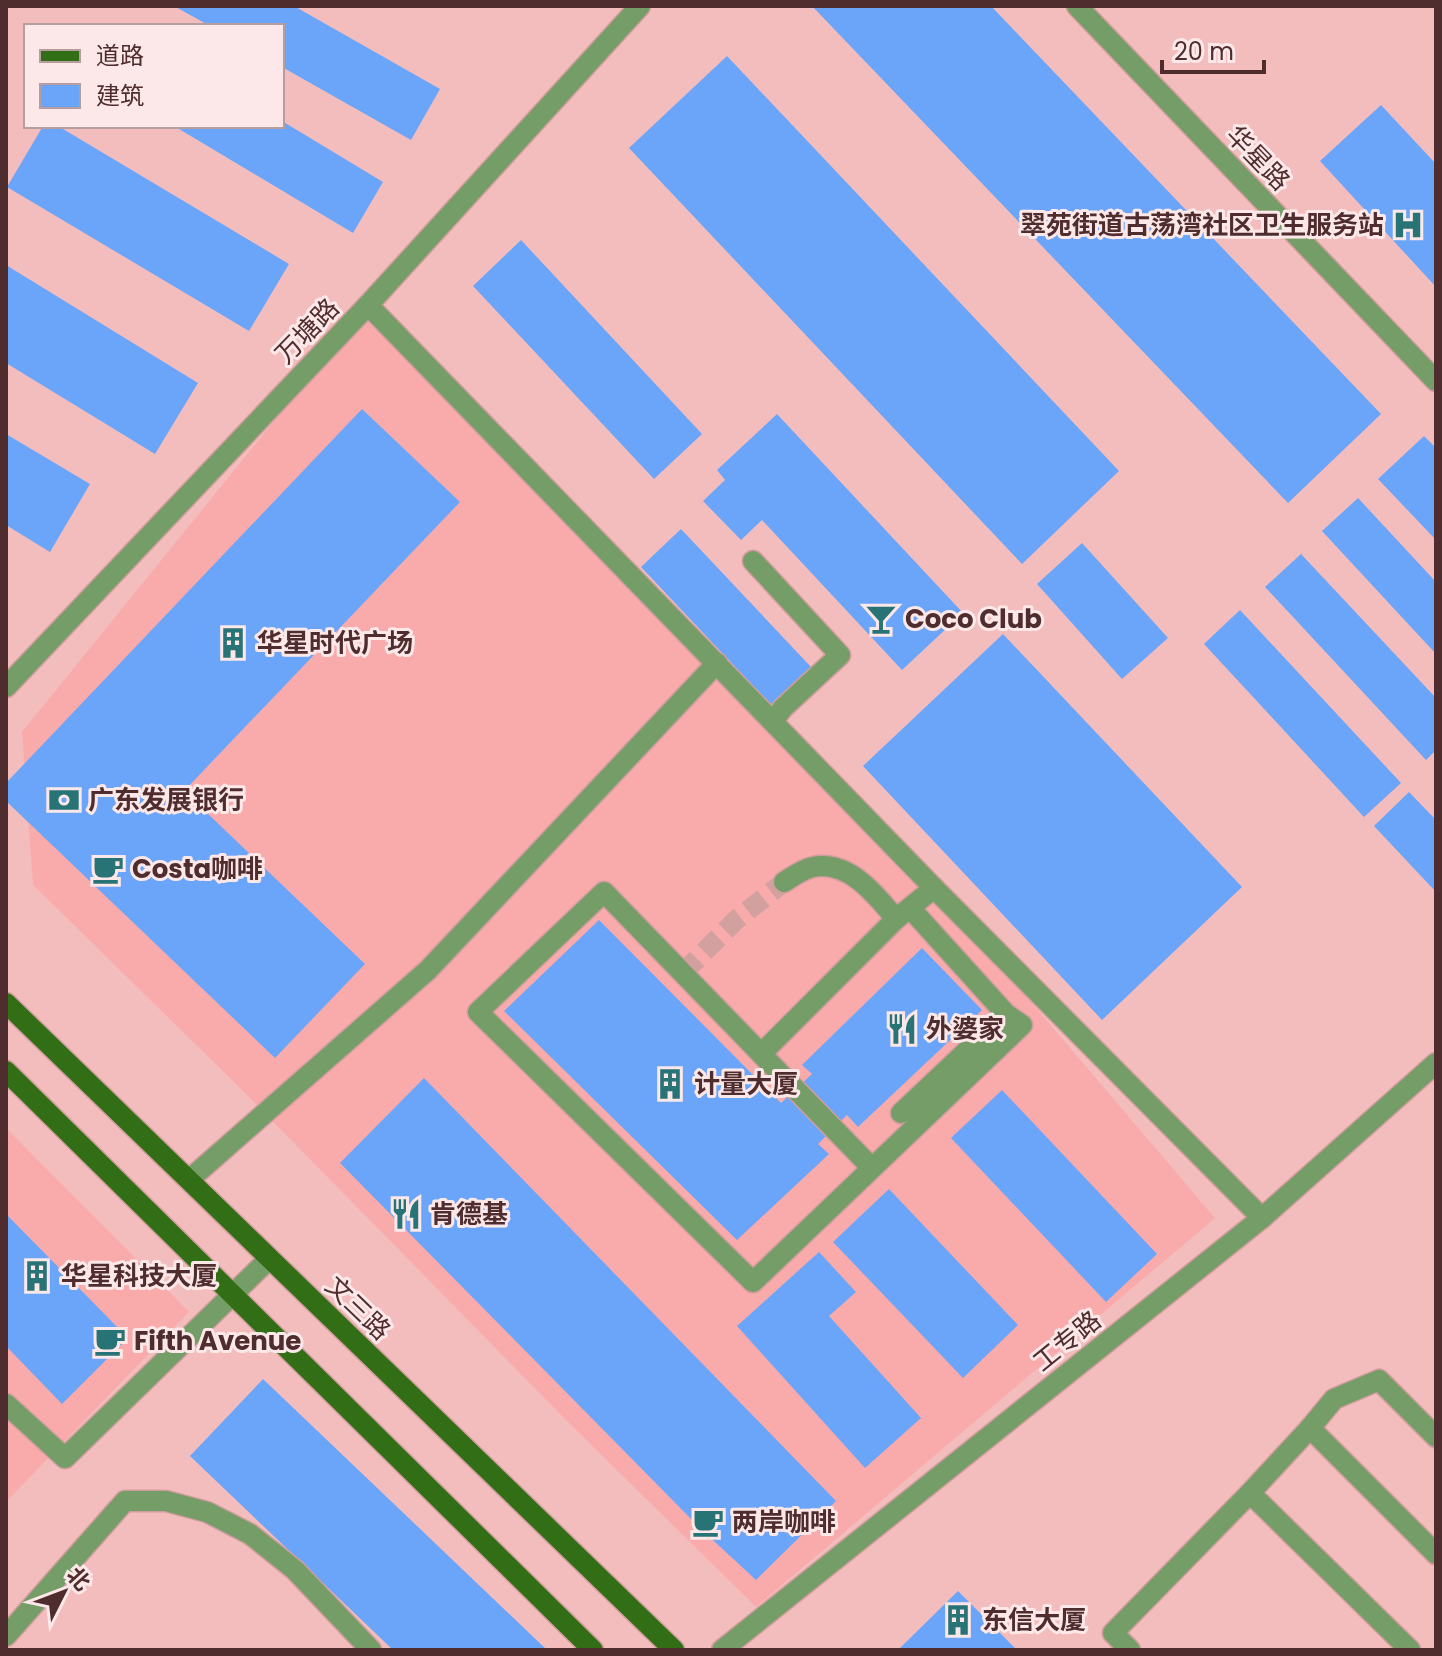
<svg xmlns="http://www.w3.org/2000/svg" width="1442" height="1656" font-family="Poppins,'Noto Sans SC',sans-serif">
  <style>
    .built { fill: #f9abac }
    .building { fill: #6ba5f9 }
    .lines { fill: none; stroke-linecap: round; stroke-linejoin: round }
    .minor-tunnel { stroke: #d3a0a0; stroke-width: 20; stroke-dasharray: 20 10; stroke-linecap: butt }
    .minor-casing { stroke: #d09d9d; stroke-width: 23 }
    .major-casing { stroke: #d09d9d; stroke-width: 23 }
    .minor { stroke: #759d67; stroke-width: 20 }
    .major { stroke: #316e15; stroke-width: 20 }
    .labels { text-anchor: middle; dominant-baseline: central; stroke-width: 6; stroke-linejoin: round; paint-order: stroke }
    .street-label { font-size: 26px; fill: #4f2c2d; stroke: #fce8e8 }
    .poi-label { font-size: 26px; font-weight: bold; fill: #4f2c2d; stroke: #fce8e8; text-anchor: start }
  </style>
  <rect width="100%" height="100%" fill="#f4bdbd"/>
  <!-- built -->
  <g class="built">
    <path d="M368,305L934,888L1215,1218L756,1607L567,1421L239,1087L33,885L22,732Z"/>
    <path d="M6,1128L189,1312L6,1502Z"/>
  </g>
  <!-- building -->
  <g class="building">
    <path d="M174,6H294L440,89L411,140L282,67V26H210Z"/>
    <path d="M812,6H991L1381,414L1288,503Z"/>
    <path d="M727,56L1119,471L1022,564L629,148Z"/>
    <path d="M1381,105L1436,164V287L1320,161Z"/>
    <path d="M282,121L383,182L353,233L174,126H282Z"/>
    <path d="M43,126H58L289,264L249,331L7,187Z"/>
    <path d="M521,240L702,434L654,479L473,286Z"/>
    <path d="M6,265L198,383L155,454L6,363Z"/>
    <path d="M362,409L460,502L184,791L365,964L275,1058L6,801V783Z"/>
    <path d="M777,414L963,613L902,670L762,520L741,540L703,501L725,480L717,470Z"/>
    <path d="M6,434L90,484L50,552L6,525Z"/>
    <path d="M1424,436L1436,448V540L1378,479Z"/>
    <path d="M1358,498L1436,582V654L1322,531Z"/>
    <path d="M681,529L812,668L771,705L641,567Z"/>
    <path d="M1082,543L1168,638L1122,679L1037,584Z"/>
    <path d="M1301,554L1436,698V750L1426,760L1265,587Z"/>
    <path d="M1240,610L1401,783L1364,817L1204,644Z"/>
    <path d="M1003,634L1242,887L1102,1020L863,766Z"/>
    <path d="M1409,792L1436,820V892L1374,826Z"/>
    <path d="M599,920L781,1103L812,1074L802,1065L922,948L982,1010L858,1127L847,1115L818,1144L829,1154L737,1240L504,1011Z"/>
    <path d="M424,1078L836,1501L756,1580L702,1530L340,1163Z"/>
    <path d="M1002,1090L1157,1254L1106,1302L951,1138Z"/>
    <path d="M889,1189L1018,1325L963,1378L833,1242Z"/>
    <path d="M6,1214L128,1338L62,1404L6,1346Z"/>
    <path d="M819,1252L856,1292L829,1316L921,1418L865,1468L737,1326Z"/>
    <path d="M263,1379L547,1650H393L190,1456Z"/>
    <path d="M958,1591L1017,1650H898Z"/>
  </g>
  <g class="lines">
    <!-- minor-tunnel -->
    <path class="minor-tunnel" d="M683,973L736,920L784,882"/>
    <defs>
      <g id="minor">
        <path d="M1077,6L1436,381"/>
        <path d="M368,305L934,888L1262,1218"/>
        <path d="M753,561L840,655L783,708L773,721"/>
        <path d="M6,687L368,305L640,6"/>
        <path d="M784,882C792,877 803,869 813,867C849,860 876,895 896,919"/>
        <path d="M762,1053L896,919L934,888"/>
        <path d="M901,1113L1006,1014"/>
        <path d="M871,1167L604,892L478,1012L753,1282L1022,1025L1006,1014L911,909"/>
        <path d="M190,1179L428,970L717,663"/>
        <path d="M6,1404L65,1458L269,1259"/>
        <path d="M1310,1428L1334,1399L1379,1380L1436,1437"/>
        <path d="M1250,1493L1310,1428L1436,1554"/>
        <path d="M6,1636L125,1501H166L207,1512L250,1534L295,1570L371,1650"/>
        <path d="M722,1650L1262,1218L1436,1063"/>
        <path d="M1130,1650L1113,1633L1250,1493L1410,1650"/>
      </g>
      <g id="major">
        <path d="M6,1003L674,1650"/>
        <path d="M6,1071L593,1650"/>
      </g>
    </defs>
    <!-- minor casing -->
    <use href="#minor" class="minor-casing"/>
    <!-- major casing -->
    <use href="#major" class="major-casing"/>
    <!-- minor -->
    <use href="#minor" class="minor"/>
    <!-- major -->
    <use href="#major" class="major"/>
  </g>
  <!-- icons -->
  <defs>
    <symbol id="hospital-bare" viewBox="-9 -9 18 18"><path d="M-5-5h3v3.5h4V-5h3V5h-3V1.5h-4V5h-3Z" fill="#287375" stroke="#fce8e8" stroke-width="2.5" paint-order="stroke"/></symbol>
    <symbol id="bar-bare" viewBox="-9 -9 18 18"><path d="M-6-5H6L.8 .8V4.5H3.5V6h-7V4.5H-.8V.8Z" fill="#287375" stroke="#fce8e8" stroke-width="2.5" paint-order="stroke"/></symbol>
    <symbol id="building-bare" viewBox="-9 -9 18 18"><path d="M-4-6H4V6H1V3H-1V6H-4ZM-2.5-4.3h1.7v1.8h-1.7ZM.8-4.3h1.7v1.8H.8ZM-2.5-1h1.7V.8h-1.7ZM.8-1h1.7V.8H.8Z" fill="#287375" stroke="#fce8e8" stroke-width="2.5" paint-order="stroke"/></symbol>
    <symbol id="bank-bare" viewBox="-9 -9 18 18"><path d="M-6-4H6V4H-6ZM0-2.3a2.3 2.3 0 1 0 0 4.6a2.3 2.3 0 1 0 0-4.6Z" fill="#287375" stroke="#fce8e8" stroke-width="2.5" paint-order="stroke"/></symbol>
    <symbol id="cafe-bare" viewBox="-9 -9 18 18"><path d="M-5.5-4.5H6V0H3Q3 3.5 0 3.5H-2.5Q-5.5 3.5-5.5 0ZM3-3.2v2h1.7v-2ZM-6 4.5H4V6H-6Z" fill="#287375" stroke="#fce8e8" stroke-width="2.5" paint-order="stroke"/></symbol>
    <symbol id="restaurant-bare" viewBox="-9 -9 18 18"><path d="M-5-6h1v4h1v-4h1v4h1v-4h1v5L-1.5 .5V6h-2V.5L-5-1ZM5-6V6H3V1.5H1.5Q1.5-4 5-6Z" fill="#287375" stroke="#fce8e8" stroke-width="2.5" paint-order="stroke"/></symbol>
  </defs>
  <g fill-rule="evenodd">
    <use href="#hospital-bare" x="1386" y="203" width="44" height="44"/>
    <use href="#bar-bare" x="859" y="597" width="44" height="44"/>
    <use href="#building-bare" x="211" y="621" width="44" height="44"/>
    <use href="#bank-bare" x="42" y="778" width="44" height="44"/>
    <use href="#cafe-bare" x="86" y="847" width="44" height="44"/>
    <use href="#restaurant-bare" x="880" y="1007" width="44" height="44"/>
    <use href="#building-bare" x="648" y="1062" width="44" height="44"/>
    <use href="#restaurant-bare" x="384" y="1192" width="44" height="44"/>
    <use href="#building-bare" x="15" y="1254" width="44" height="44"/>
    <use href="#cafe-bare" x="88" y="1319" width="44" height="44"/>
    <use href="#cafe-bare" x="686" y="1500" width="44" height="44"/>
    <use href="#building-bare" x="936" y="1598" width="44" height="44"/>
  </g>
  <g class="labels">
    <!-- street labels -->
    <g class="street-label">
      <text transform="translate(1258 158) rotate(46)">华星路</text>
      <text transform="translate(307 331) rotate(-46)">万塘路</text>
      <text transform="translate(358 1308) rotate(44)">文三路</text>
      <text transform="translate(1067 1341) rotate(-39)">工专路</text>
    </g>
    <!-- poi labels -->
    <g class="poi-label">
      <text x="1384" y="225" text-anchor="end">翠苑街道古荡湾社区卫生服务站</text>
      <text x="905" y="619">Coco Club</text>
      <text x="257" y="643">华星时代广场</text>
      <text x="88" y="800">广东发展银行</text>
      <text x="132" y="869">Costa咖啡</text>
      <text x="926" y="1029">外婆家</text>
      <text x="694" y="1084">计量大厦</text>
      <text x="430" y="1214">肯德基</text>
      <text x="61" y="1276">华星科技大厦</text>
      <text x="134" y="1341">Fifth Avenue</text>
      <text x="732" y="1522">两岸咖啡</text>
      <text x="982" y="1620">东信大厦</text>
    </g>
  </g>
  <!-- border -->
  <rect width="1442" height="1656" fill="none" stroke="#4f2c2d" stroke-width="16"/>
  <!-- legend -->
  <rect x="24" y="24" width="260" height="104" fill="#fce8e8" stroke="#b79d9d" stroke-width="2"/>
  <rect x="40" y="50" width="40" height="12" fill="#316e15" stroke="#b79d9d" stroke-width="2"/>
  <text x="96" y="64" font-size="24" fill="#4f2c2d">道路</text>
  <rect x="40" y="84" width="40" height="24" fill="#6ba5f9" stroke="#b79d9d" stroke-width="2"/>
  <text x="96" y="104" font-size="24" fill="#4f2c2d">建筑</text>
  <!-- north arrow -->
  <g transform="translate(64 1592) rotate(48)" stroke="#fce8e8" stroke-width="6" paint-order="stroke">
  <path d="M0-6L14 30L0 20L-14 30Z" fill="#4f2c2d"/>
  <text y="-12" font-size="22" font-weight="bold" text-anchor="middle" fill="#4f2c2d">北</text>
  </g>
  <!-- scale -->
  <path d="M1162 60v12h102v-12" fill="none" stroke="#4f2c2d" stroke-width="4"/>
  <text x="1174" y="60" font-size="24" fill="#4f2c2d" stroke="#fce8e8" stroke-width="6" paint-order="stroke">20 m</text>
</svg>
